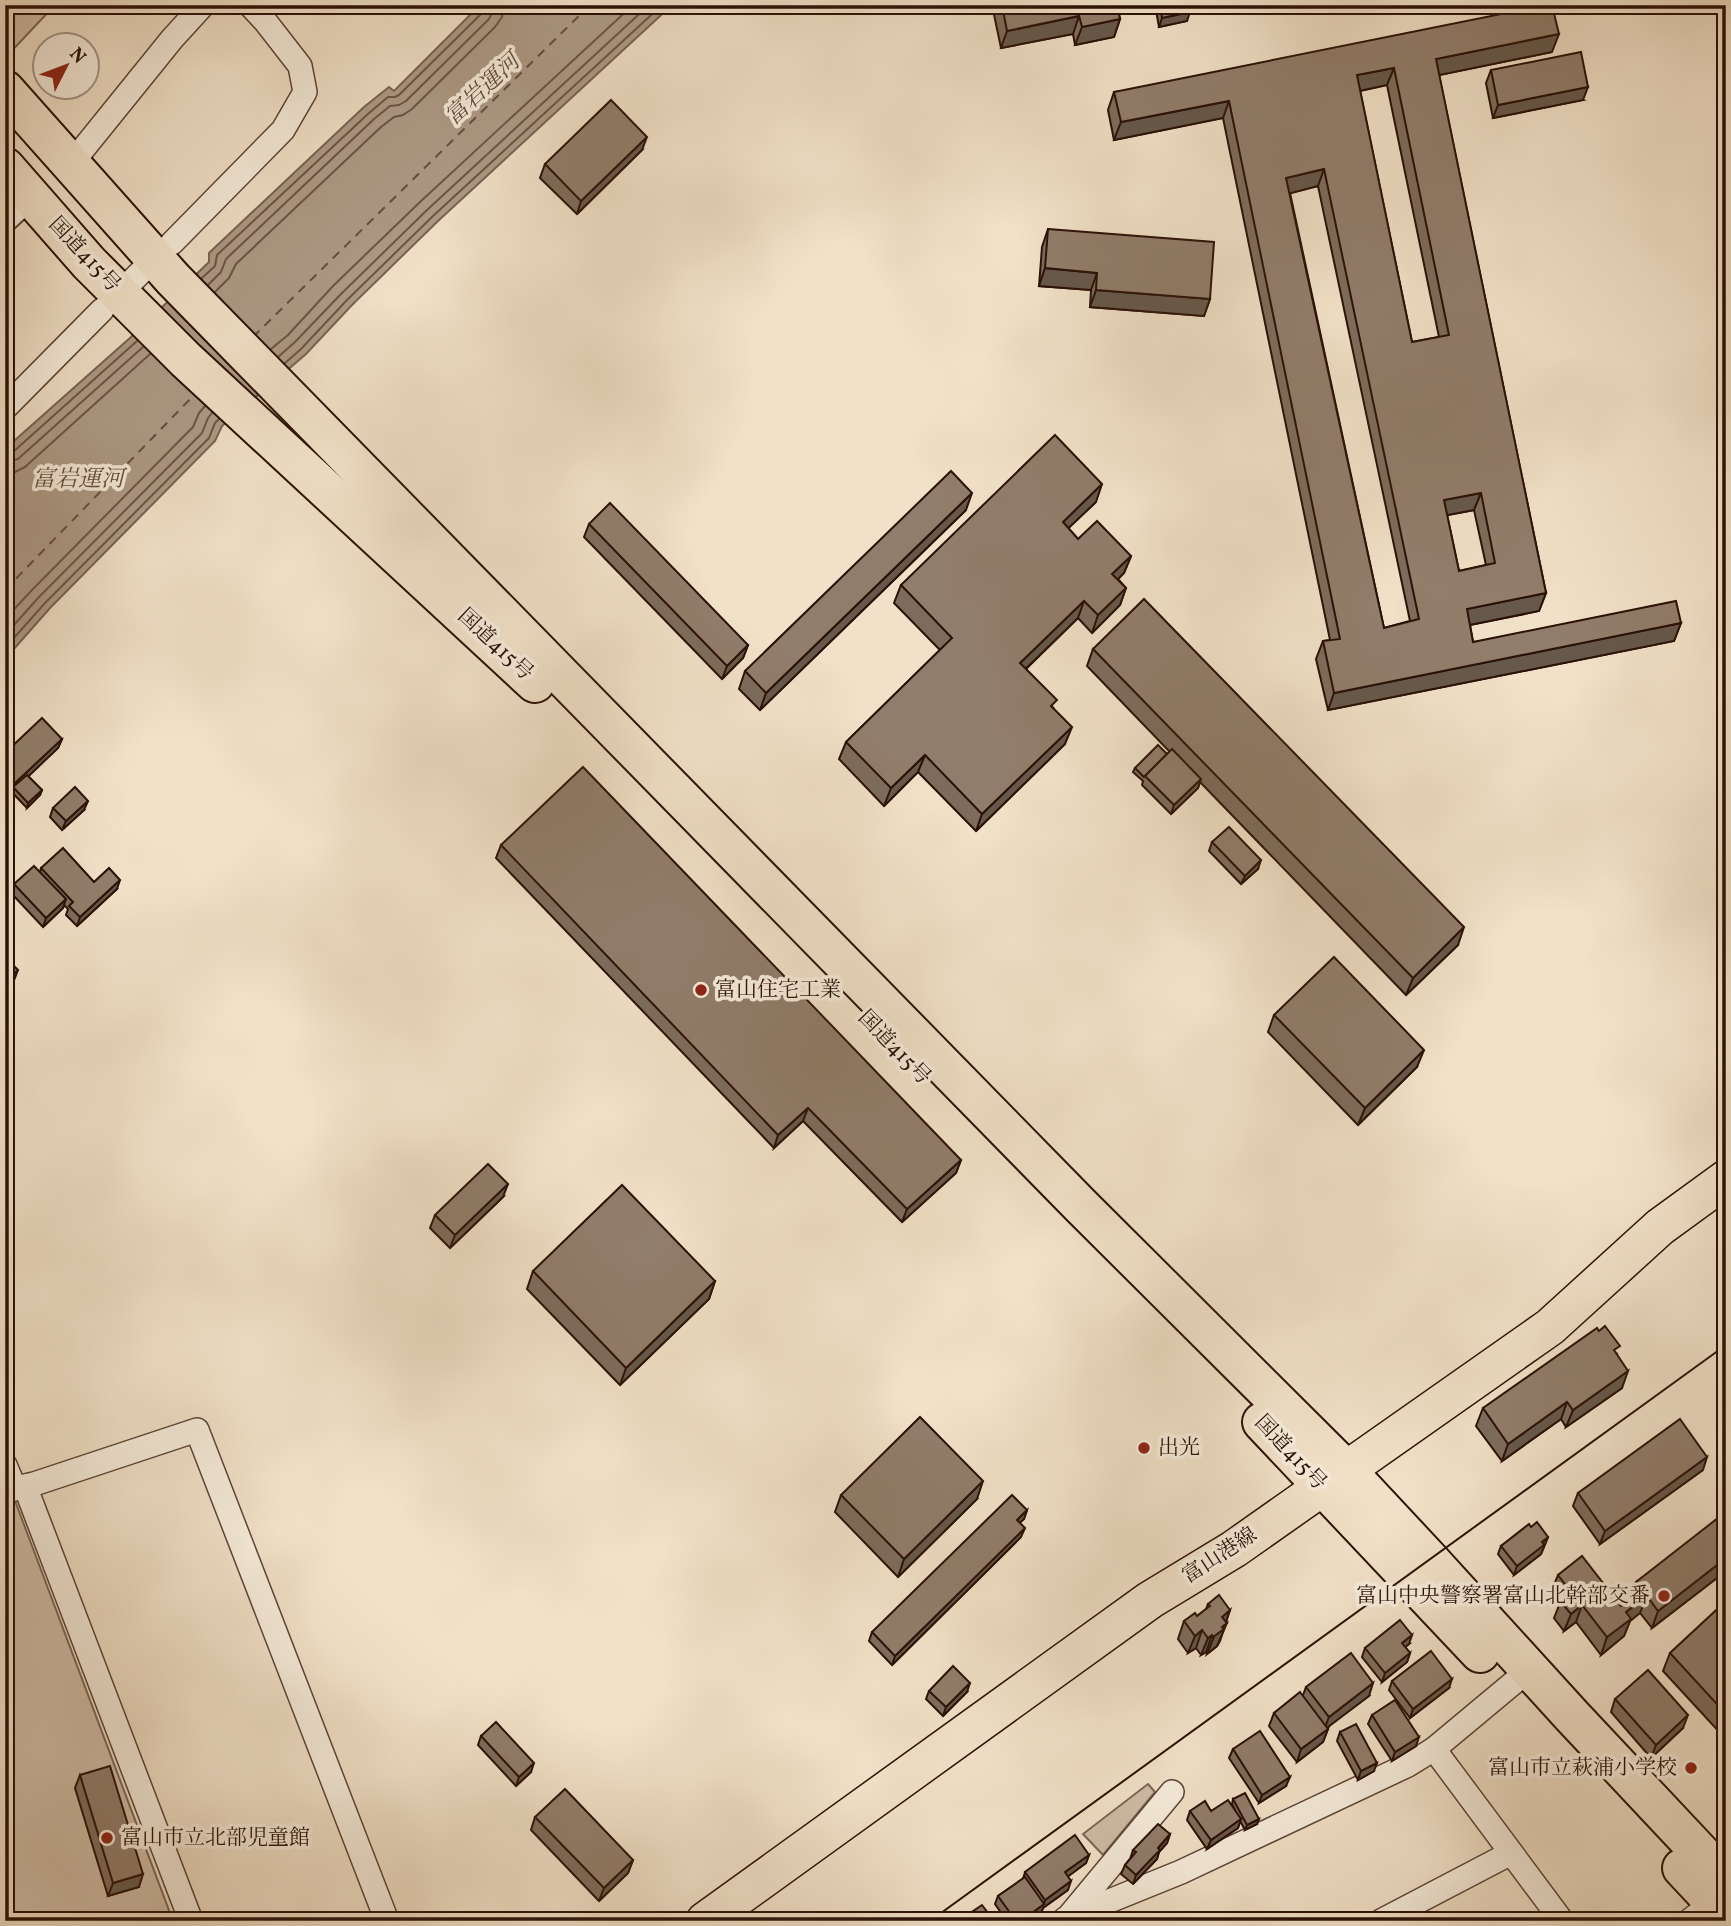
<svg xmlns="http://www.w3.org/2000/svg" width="1731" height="1926" font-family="Vollkorn,'Noto Serif JP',serif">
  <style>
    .green { fill: #cfbda7; stroke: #7c6657; stroke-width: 2 }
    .water { fill: #ad9a86; stroke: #796353; stroke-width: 2 }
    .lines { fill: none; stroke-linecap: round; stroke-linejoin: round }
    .shore { stroke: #6c5546; stroke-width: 2 }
    .ferry { stroke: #654e40; stroke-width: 2; stroke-dasharray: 9 7; stroke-linecap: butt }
    .minor-casing { stroke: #5c4437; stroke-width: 26 }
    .tertiary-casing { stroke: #5c4437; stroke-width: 32 }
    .primary-casing { stroke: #2a1007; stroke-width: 40 }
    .trunk-casing { stroke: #2a1007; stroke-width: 42 }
    .minor { stroke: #f6ecdb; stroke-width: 23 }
    .tertiary { stroke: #f6ecdb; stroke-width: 28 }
    .primary { stroke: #f1e1c8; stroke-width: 37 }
    .trunk { stroke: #f1e1c8; stroke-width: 38 }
    .tram { stroke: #2a1007; stroke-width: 2 }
    .wall { fill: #7d6c5c; stroke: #2a1007; stroke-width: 2; fill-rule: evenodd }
    .shaded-wall { fill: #66584b; stroke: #2a1007; stroke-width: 2 }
    .building { fill: #917d6b; stroke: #2a1007; stroke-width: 2; fill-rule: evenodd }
    .poi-dot { fill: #8f2418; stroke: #f6ecdb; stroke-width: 2.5 }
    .labels { text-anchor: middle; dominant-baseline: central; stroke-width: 7; stroke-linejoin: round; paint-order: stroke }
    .street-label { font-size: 21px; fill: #2a1007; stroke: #f6ecdb }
    .poi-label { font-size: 21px; fill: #2a1007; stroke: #f6ecdb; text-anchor: start }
    .water-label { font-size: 23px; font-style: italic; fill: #654e40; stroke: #f6ecdb }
  </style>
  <rect width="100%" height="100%" fill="#f1e1c8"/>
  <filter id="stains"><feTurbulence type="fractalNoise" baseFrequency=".00286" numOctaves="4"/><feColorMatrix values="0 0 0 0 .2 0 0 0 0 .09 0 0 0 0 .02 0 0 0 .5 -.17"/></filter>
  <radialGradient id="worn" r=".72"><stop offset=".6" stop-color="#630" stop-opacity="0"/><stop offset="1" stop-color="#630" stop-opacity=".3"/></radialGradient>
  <!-- green -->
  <g class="green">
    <path d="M5,5H55L5,58Z"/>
    <path d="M14,1498L173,1921H5V1501Z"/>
    <path d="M1148,1784L1155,1792L1103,1855L1083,1834Z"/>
  </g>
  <!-- water -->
  <path class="water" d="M480,5H672L438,221L352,305L306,354L222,426L215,441L50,608L5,659V449L131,337L209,262V253L364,107L389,87L394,91Z"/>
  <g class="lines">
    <!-- shore -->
    <g class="shore">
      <path d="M202,278L215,266L217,255L369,113L388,97H395L399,95L482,13L484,5"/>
      <path d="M208,285L221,272L226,259L374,119L390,106L399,105L406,101L489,19L492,13L493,5"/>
      <path d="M215,292L229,278L236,264L381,127L394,117L403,115L412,109L495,27L502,17L504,5"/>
      <path d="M271,349L288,335L333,286L420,202L633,5"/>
      <path d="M278,357L295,342L341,294L427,210L649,5"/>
      <path d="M285,363L301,349L347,300L433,216L662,5"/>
      <path d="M5,454L13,452L137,341"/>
      <path d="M5,462L18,459L143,347"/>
      <path d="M5,473L15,472L25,467L150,354"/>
      <path d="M5,619L32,590L193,427L199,413L205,406"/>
      <path d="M5,635L39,597L202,433L208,418L212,413"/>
      <path d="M5,648L45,603L209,438L215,423L219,419"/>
    </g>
    <!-- ferry -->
    <g class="ferry">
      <path d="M253,337L590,5"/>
      <path d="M5,590L194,395"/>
    </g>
    <defs>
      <g id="minor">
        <path d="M71,164L172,39L203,5"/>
        <path d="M172,243L283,130L305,92L300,66L265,21L250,5"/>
        <path d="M130,283L145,268"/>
        <path d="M5,408L102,310"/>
        <path d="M5,1465L15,1489"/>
        <path d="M25,1486L191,1921"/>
        <path d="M5,1491L34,1484L197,1430L387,1921"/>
        <path d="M1434,1749L1562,1921"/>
        <path d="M1069,1916L1172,1792"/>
        <path d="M1065,1919L1181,1872L1408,1765L1434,1749L1530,1669"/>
        <path d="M1381,1921L1511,1853"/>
        <path d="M1689,1921L1723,1895"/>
      </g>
      <path id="tertiary" d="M5,217L29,195"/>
      <path id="primary" d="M705,1921L1150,1600L1234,1549L1550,1327L1660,1227L1726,1179"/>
      <g id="trunk">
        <path d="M5,90L173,279L1081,1206L1346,1470L1430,1560L1572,1716L1726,1880"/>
        <path d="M5,167L89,263L186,360L535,683"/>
        <path d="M1262,1422L1480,1653"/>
        <path d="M1682,1868L1726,1915"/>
      </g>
    </defs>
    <!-- minor casing -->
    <use href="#minor" class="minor-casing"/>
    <!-- tertiary casing -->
    <use href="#tertiary" class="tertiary-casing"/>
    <!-- primary casing -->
    <use href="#primary" class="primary-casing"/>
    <!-- trunk casing -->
    <use href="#trunk" class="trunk-casing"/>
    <!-- minor -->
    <use href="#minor" class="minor"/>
    <!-- tertiary -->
    <use href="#tertiary" class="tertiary"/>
    <!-- primary -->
    <use href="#primary" class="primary"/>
    <!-- trunk -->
    <use href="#trunk" class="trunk"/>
    <!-- tram -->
    <path class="tram" d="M930,1921L1726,1345"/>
  </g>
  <!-- wall -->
  <g class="wall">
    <path d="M992,5H1117L1120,19L1114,37L1075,45L1073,34L1001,48Z"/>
    <path d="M1155,5H1188L1187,21L1159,27Z"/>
    <path d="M1552,52L1439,75L1546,593L1539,611L1470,625L1473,642L1681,623L1674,641L1328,710L1316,659L1323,641L1330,640L1223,118L1114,140L1108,110L1114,92ZM1387,85L1439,337L1412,342L1360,91ZM1318,186L1410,621L1384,628L1290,193ZM1474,510L1486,565L1459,571L1447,515Z"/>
    <path d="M1491,70L1583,100L1493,118L1486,83Z"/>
    <path d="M642,150L577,214L540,178L545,164Z"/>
    <path d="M1048,229L1210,299L1204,316L1090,307L1091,290L1039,286L1042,247Z"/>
    <path d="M1096,502L1068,528L1078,539L1131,556L1124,573L1118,579L1126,588L1120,605L1092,633L1078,618L1026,669L1054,709L1065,744L976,831L918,772L884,806L839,759L846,742L940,650L894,603L901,585Z"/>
    <path d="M966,510L760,710L739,689L745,671Z"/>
    <path d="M589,524L748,645L743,658L722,679L584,537Z"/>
    <path d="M1093,649L1458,945L1406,995L1200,782L1198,788L1171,814L1142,785L1143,781L1133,772L1135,768L1167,754L1170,752L1087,666Z"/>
    <path d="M62,739L58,748L28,776L42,790L40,795L27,808L5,785V753Z"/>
    <path d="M53,808L84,810L62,830L50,817Z"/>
    <path d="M1212,842L1258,869L1241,884L1209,851Z"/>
    <path d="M501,845L961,1160L956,1173L902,1222L803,1121L774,1148L496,858Z"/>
    <path d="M41,868L94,882L117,889L77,926L66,915L68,909L64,905L63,908L43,927L11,893L14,884L40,872Z"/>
    <path d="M1274,1015L1417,1067L1358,1125L1268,1032Z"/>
    <path d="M503,1197L450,1248L430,1228L435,1215Z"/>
    <path d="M533,1271L715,1281L709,1299L620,1385L527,1289Z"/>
    <path d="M1617,1354L1622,1388L1566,1427L1561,1419L1502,1461L1476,1426L1483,1408Z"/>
    <path d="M1703,1470L1600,1544L1573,1506L1578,1493Z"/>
    <path d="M841,1495L977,1499L898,1577L835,1512Z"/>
    <path d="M1027,1510L1024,1519L1019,1523L1021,1537L892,1665L869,1641L872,1632Z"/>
    <path d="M1726,1518V1571L1652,1628L1640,1613L1630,1621L1624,1636L1601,1655L1576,1622L1564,1631L1554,1618L1560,1603L1551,1592L1558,1575L1621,1606L1629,1599L1636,1582Z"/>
    <path d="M1531,1527L1548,1537L1541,1554L1514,1575L1498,1554L1501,1546Z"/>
    <path d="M1726,1601V1733L1723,1736L1663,1671L1670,1653Z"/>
    <path d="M1208,1604L1230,1610L1220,1641L1217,1646L1207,1654L1206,1652L1201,1655L1196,1648L1188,1653L1178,1639L1184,1621L1197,1616L1206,1609Z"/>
    <path d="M1409,1644L1405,1647L1410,1653L1407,1662L1382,1682L1362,1657L1365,1648Z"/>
    <path d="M1392,1681L1449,1688L1410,1718L1389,1690Z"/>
    <path d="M1306,1687L1369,1696L1327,1727L1328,1729L1323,1742L1297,1762L1269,1726L1274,1713L1303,1695Z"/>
    <path d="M929,1691L967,1692L943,1716L926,1699Z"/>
    <path d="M1615,1699L1683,1728L1651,1758L1611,1712Z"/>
    <path d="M1372,1715L1416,1746L1392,1761L1368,1724Z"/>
    <path d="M1340,1732L1374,1771L1358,1780L1337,1741Z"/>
    <path d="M481,1736L531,1772L516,1786L478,1745Z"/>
    <path d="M1233,1749L1286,1786L1259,1803L1229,1758Z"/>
    <path d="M80,1775L139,1887L108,1896L75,1788Z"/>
    <path d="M1233,1799L1257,1824L1245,1830L1240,1821L1238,1828L1207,1849L1187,1820L1190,1811L1235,1810L1232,1804Z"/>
    <path d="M535,1817L633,1860L628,1873L599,1901L531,1830Z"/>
    <path d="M1170,1834L1167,1843L1159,1852L1157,1859L1133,1884L1121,1874L1125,1865L1130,1859L1133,1850Z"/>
    <path d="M1089,1855L1086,1863L1068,1876V1890L1043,1908L1041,1913L1030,1921H1007L995,1904L998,1896L1023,1879L1025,1872Z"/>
  </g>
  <!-- shaded-wall -->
  <g class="shaded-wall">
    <path d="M1190,12L1187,21L1159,27L1162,18Z"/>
    <path d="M1079,16L1073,34L1001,48L1007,31Z"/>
    <path d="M1120,19L1114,37L1075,45L1082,27Z"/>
    <path d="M1559,34L1552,52L1430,77L1436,59Z"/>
    <path d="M1394,68L1387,85L1350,93L1357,75Z"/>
    <path d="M1588,87L1583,100L1493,118L1498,105Z"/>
    <path d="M1229,101L1223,118L1114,140L1121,122Z"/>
    <path d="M647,137L642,150L577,214L581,201Z"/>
    <path d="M1324,169L1318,186L1280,196L1286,178Z"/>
    <path d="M1045,268L1097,273L1091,290L1039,286Z"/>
    <path d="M1096,290L1210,299L1204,316L1090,307Z"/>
    <path d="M1102,484L1096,502L1056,540L1063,522Z"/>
    <path d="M972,493L966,510L760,710L766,693Z"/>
    <path d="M1481,493L1474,510L1438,517L1444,500Z"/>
    <path d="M1131,556L1124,573L1106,591L1112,574Z"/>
    <path d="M1126,588L1120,605L1092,633L1098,615Z"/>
    <path d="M1546,593L1539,611L1460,627L1467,609Z"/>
    <path d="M1084,601L1078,618L1014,680L1020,663Z"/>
    <path d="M1681,623L1674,641L1328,710L1334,693Z"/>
    <path d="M748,645L743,658L722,679L727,666Z"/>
    <path d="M1072,727L1065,744L976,831L982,814Z"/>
    <path d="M62,739L58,748L15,789L13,787L15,783Z"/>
    <path d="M925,755L918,772L884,806L891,788Z"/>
    <path d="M1201,779L1198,788L1171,814L1174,805Z"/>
    <path d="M42,790L40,795L27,808L28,803Z"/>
    <path d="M88,801L84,810L62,830L66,821Z"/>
    <path d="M1261,860L1258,869L1241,884L1245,876Z"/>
    <path d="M120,880L117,889L77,926L80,917Z"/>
    <path d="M66,899L63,908L43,927L46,918Z"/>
    <path d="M1464,927L1458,945L1406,995L1413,978Z"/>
    <path d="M18,970L13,983L5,990V982Z"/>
    <path d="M1424,1050L1417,1067L1358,1125L1365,1108Z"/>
    <path d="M808,1108L803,1121L774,1148L778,1135Z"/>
    <path d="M961,1160L956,1173L902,1222L907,1209Z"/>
    <path d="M508,1184L503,1197L450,1248L455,1235Z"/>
    <path d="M715,1281L709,1299L620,1385L626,1368Z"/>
    <path d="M1628,1371L1622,1388L1566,1427L1573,1410Z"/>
    <path d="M1567,1402L1561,1419L1502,1461L1508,1444Z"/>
    <path d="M1707,1457L1703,1470L1600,1544L1605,1531Z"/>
    <path d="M983,1481L977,1499L898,1577L904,1559Z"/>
    <path d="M1027,1510L1024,1519L1013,1529L1017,1520Z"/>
    <path d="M1025,1528L1021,1537L892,1665L895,1656Z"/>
    <path d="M1548,1537L1541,1554L1514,1575L1517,1566Z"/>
    <path d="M1726,1558V1571L1652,1628L1658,1611Z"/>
    <path d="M1647,1596L1640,1613L1630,1621L1624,1636L1601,1655L1607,1637L1626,1612Z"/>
    <path d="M1582,1605L1576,1622L1564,1631L1571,1614Z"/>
    <path d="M1230,1610L1225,1624L1227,1623L1217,1646L1207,1654L1222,1617Z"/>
    <path d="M1202,1630L1196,1648L1188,1653L1195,1636Z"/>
    <path d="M1212,1635L1206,1652L1201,1655L1208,1638Z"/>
    <path d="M1412,1635L1409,1644L1399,1652L1402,1643Z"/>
    <path d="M1410,1653L1407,1662L1382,1682L1385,1673Z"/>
    <path d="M1452,1679L1449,1688L1410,1718L1413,1709Z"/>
    <path d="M970,1683L967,1692L943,1716L946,1707Z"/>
    <path d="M1373,1683L1369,1696L1324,1730L1329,1717Z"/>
    <path d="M1688,1715L1683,1728L1651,1758L1656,1745Z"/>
    <path d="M1328,1729L1323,1742L1297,1762L1301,1749Z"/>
    <path d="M1419,1737L1416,1746L1392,1761L1395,1752Z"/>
    <path d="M534,1763L531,1772L516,1786L519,1777Z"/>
    <path d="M1377,1763L1374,1771L1358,1780L1361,1771Z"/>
    <path d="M1290,1777L1286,1786L1259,1803L1262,1795Z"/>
    <path d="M1241,1819L1238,1828L1207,1849L1211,1840Z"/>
    <path d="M1259,1819L1257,1824L1245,1830L1247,1825Z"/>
    <path d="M1170,1834L1167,1843L1159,1852L1157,1859L1133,1884L1136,1875Z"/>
    <path d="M1089,1855L1086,1863L1062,1881L1065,1872Z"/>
    <path d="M633,1860L628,1873L599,1901L604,1888Z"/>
    <path d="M143,1874L139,1887L108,1896L113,1883Z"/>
    <path d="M1071,1881L1068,1890L1043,1908L1041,1913L1030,1921H1021L1044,1904L1045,1900Z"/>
  </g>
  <!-- building -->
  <g class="building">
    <path d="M1002,5H1117L1120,19L1082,27L1079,16L1007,31Z"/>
    <path d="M1160,5H1188L1190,12L1162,18Z"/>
    <path d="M1546,5H1552L1559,34L1436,59L1546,593L1467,609L1473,642L1676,601L1681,623L1334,693L1323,641L1340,639L1229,101L1121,122L1114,92ZM1394,68L1449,335L1412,342L1357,75ZM1324,169L1419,619L1384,628L1286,178ZM1481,493L1495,563L1459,571L1444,500Z"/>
    <path d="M1581,52L1588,87L1498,105L1491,70Z"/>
    <path d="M611,100L647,137L581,201L545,164Z"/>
    <path d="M1048,229L1214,242L1210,299L1096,290L1097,273L1045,268Z"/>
    <path d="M1055,435L1102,484L1063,522L1078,539L1097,521L1131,556L1112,574L1126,588L1098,615L1084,601L1020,663L1057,700L1051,706L1072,727L982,814L925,755L891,788L846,742L952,638L901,585Z"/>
    <path d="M951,471L972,493L766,693L745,671Z"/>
    <path d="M610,503L748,645L727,666L589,524Z"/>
    <path d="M1144,599L1464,927L1413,978L1093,649Z"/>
    <path d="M42,718L62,739L15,783L5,773V753Z"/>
    <path d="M1158,745L1167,754L1144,777L1135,768Z"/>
    <path d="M1172,749L1201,779L1174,805L1145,776Z"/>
    <path d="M583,767L961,1160L907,1209L808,1108L778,1135L501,845Z"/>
    <path d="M27,775L42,790L28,803L13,787Z"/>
    <path d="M75,787L88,801L66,821L53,808Z"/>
    <path d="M1229,827L1261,860L1245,876L1212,842Z"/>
    <path d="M63,848L94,882L109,868L120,880L80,917L69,906L73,902L41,868Z"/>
    <path d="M34,866L66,899L46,918L14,884Z"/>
    <path d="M5,957L18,970L5,982Z"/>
    <path d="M1334,957L1424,1050L1365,1108L1274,1015Z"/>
    <path d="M488,1164L508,1184L455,1235L435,1215Z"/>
    <path d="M622,1185L715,1281L626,1368L533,1271Z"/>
    <path d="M1605,1326L1620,1346L1614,1350L1628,1371L1573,1410L1567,1402L1508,1444L1483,1408L1597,1328L1599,1331Z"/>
    <path d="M920,1417L983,1481L904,1559L841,1495Z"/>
    <path d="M1680,1419L1707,1457L1605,1531L1578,1493Z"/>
    <path d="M1012,1495L1027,1510L1017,1520L1025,1528L895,1656L872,1632Z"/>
    <path d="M1723,1514L1726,1518V1558L1658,1611L1647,1596L1626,1612L1631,1619L1607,1637L1582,1605L1571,1614L1560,1601L1571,1592L1558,1575L1582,1556L1621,1606L1641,1590L1636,1582Z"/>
    <path d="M1537,1522L1548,1537L1542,1542L1544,1545L1517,1566L1501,1546L1529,1524L1531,1527Z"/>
    <path d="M1219,1595L1230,1610L1222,1617L1227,1623L1222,1627L1224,1629L1213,1637L1212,1635L1208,1638L1202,1630L1195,1636L1184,1621L1195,1613L1197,1616L1210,1606L1208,1604Z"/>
    <path d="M1726,1601V1714L1670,1653Z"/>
    <path d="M1400,1620L1412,1635L1402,1643L1410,1653L1385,1673L1365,1648Z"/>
    <path d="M1431,1651L1452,1679L1413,1709L1392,1681Z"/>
    <path d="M1351,1653L1373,1683L1329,1717L1306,1687Z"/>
    <path d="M953,1666L970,1683L946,1707L929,1691Z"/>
    <path d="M1648,1670L1688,1715L1656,1745L1615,1699Z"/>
    <path d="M1300,1692L1328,1729L1301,1749L1274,1713Z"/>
    <path d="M1395,1700L1419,1737L1395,1752L1372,1715Z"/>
    <path d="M496,1722L534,1763L519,1777L481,1736Z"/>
    <path d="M1356,1724L1377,1763L1361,1771L1340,1732Z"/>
    <path d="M1260,1731L1290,1777L1262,1795L1233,1749Z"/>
    <path d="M110,1766L143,1874L113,1883L80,1775Z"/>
    <path d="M565,1789L633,1860L604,1888L535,1817Z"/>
    <path d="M1245,1793L1259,1819L1247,1825L1233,1799Z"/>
    <path d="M1228,1800L1241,1819L1211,1840L1190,1811L1205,1801L1211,1811Z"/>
    <path d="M1158,1824L1170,1834L1158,1848L1160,1850L1136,1875L1125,1865L1136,1852L1133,1850Z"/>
    <path d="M1075,1835L1089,1855L1065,1872L1071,1881L1045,1900L1025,1872Z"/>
    <path d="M1025,1877L1044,1904L1021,1921H1016L998,1896Z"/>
    <path d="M982,1905L994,1921H961L960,1920Z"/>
  </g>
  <!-- markers -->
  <g class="poi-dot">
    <circle cx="701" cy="990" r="7"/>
    <circle cx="1144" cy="1448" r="7"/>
    <circle cx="1664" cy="1596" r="7"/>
    <circle cx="1691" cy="1768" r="7"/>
    <circle cx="107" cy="1838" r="7"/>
  </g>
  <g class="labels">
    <!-- street labels -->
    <g class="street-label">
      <text transform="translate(84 255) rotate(47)">国道415号</text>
      <text transform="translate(495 645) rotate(43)">国道415号</text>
      <text transform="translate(894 1048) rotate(46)">国道415号</text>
      <text transform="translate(1290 1453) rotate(47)">国道415号</text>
      <text transform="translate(1220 1556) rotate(-33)">富山港線</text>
    </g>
    <!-- poi labels -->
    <g class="poi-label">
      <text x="715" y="990">富山住宅工業</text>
      <text x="1158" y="1448">出光</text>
      <text x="1650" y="1596" text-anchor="end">富山中央警察署富山北幹部交番</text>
      <text x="1677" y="1768" text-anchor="end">富山市立萩浦小学校</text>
      <text x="121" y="1838">富山市立北部児童館</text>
    </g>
    <!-- water labels -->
    <g class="water-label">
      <text transform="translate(483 90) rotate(-43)">富岩運河</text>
      <text x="78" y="480">富岩運河</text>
    </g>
  </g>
  <!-- margin -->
  <rect width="1731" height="1926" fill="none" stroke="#f1e1c8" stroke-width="28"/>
  <rect x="7" y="7" width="1717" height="1912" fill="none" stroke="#2a1007" stroke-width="3.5"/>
  <rect x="14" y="14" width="1703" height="1898" fill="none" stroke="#2a1007" stroke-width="2"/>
  <!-- north arrow -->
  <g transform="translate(66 66) rotate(48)"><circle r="33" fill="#f6ecdb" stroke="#a49486" stroke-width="2"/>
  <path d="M0-5L12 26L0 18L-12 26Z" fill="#8f2418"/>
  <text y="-10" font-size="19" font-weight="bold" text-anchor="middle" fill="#2a1007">N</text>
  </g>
  <rect width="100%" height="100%" filter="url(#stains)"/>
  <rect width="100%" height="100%" fill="url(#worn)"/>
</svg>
